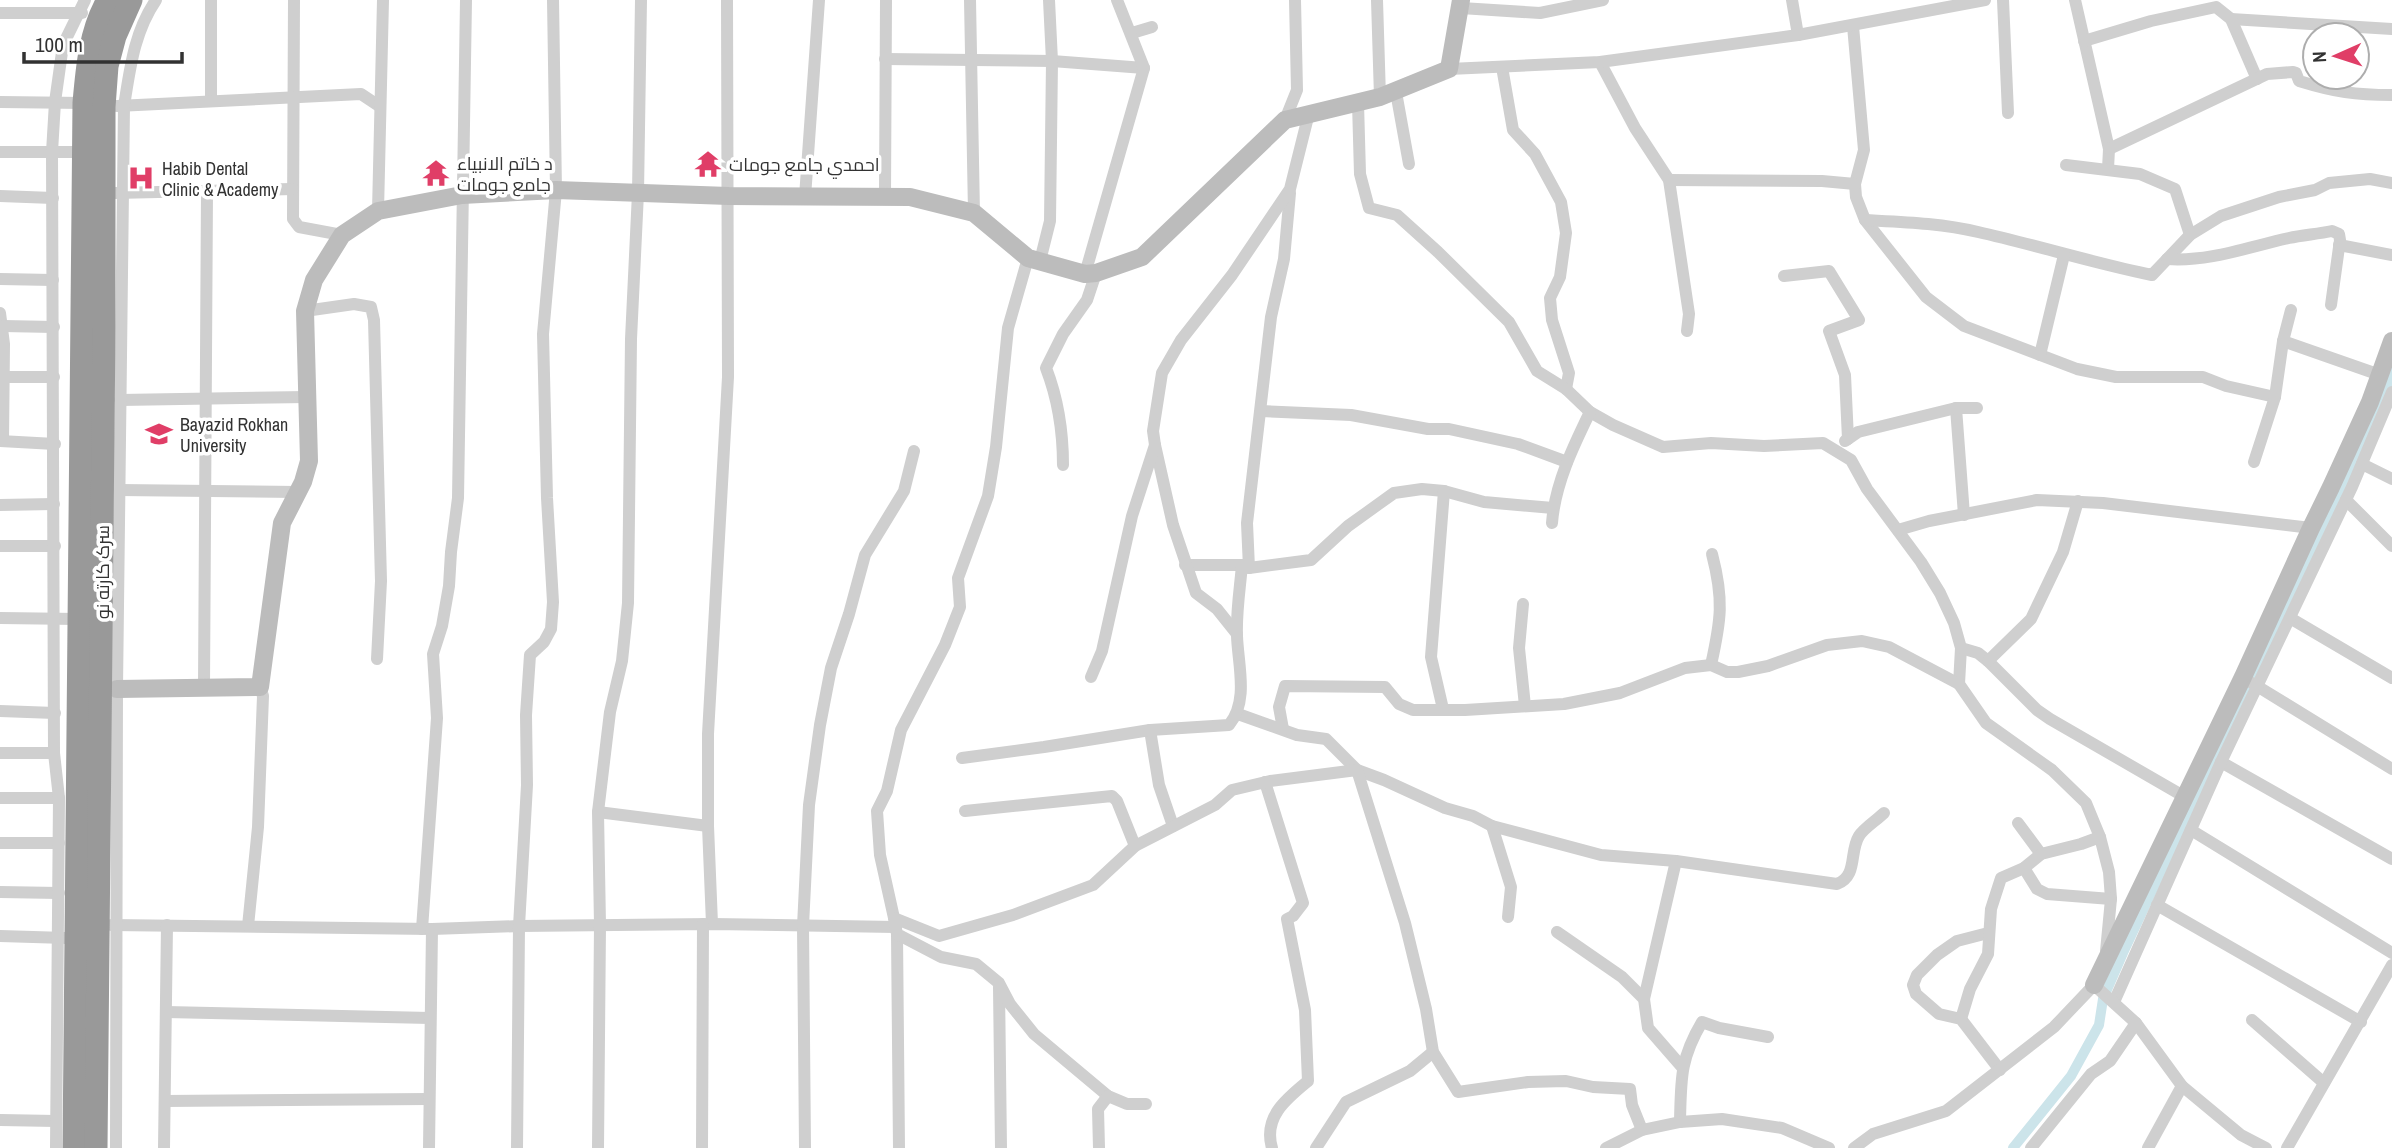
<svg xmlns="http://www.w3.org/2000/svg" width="2392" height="1148" font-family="'Archivo Narrow',Cairo,sans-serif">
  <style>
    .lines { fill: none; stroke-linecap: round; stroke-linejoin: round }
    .canal { stroke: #cce4ea; stroke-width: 10 }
    .street { stroke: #cfcfcf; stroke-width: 12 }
    .secondary { stroke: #bcbcbc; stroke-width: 18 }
    .highway { stroke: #999; stroke-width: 23 }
    .labels { text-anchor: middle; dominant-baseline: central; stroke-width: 7; stroke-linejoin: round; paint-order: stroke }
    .poi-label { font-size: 18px; fill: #323232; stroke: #fff; text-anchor: start }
    .street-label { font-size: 18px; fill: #323232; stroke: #fff }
  </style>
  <rect width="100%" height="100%" fill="#fff"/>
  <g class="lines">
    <!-- canal -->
    <path class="canal" d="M2013,1148L2071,1076L2099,1025L2103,999L2123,953L2385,393L2392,370"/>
    <!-- street -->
    <g class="street">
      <path d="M211,0V101"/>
      <path d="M294,0L293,219L299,227L342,235"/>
      <path d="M970,0L974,213"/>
      <path d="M1377,0L1380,97"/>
      <path d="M1792,0L1798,35"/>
      <path d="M2003,0L2008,113"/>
      <path d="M2075,0L2109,149L2108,169"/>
      <path d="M1461,8L1540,13L1603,0"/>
      <path d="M0,13H82"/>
      <path d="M2231,19L2392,29"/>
      <path d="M1853,26L1864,150L1855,184L1856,197L1865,220L1926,297L1964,326L2077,369L2116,377H2203L2226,386L2275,397"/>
      <path d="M1132,33L1152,27"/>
      <path d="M2084,41L2151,21L2216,7L2231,19L2257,79"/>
      <path d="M885,59L1052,61L1144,68"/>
      <path d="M1600,62L1635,128L1669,180L1689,314L1687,331"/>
      <path d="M1502,67L1513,130L1535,154L1561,202L1566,233L1560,277L1550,298L1552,320L1569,373L1566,389"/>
      <path d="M1449,69L1600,62L1798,35L1985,0"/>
      <path d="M1396,92L1409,164"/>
      <path d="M0,102L84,103"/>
      <path d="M1358,103L1360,174L1369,208L1397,215L1438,252L1509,322L1537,371L1566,389L1590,412L1613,425L1663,447L1711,443L1764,446L1823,443L1851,460L1867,489L1921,562L1940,593L1954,623L1961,648L1959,684L1986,723L2052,770L2086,803L2100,837L2109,872L2111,899L2106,951"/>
      <path d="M117,106L361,94L379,106"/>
      <path d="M1285,120L1297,90L1295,0"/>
      <path d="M2109,149L2267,74L2293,72L2296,73L2299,81C2335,92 2355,95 2392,95"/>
      <path d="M0,152H82"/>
      <path d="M2066,165L2140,174L2175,189L2190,235"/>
      <path d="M1669,180L1822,181L1855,184"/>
      <path d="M115,193L293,189"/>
      <path d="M0,196L53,198"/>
      <path d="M885,196L886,0"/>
      <path d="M805,197L819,0"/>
      <path d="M378,211L383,0"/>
      <path d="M1865,220C1903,222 1941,223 1978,232C2036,245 2093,263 2152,275L2190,235L2221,216L2279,197L2315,190L2329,183L2370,179L2392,183"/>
      <path d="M2339,245L2392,255"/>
      <path d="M2167,259C2209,262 2248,247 2289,238C2303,235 2318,234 2332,231L2339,234L2340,240L2331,305"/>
      <path d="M1040,261L1050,221L1052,61L1049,0"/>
      <path d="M1085,274L1144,68L1117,0"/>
      <path d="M1784,276L1829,271L1859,320L1829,331L1845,375L1848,439"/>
      <path d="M0,279L53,280"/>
      <path d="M305,311L354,304L371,307L374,320L381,581L377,659"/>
      <path d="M0,313L4,344L3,441"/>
      <path d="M3,326L54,327"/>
      <path d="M2283,341L2380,375"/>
      <path d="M2040,355L2064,255"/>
      <path d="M3,377H54"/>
      <path d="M120,400L307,397"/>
      <path d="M1956,408L1964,515"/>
      <path d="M1261,411L1351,415L1428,429H1449L1518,444L1567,462"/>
      <path d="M0,441L55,444"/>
      <path d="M1845,441L1858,432L1956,408H1977"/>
      <path d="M2254,462L2275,397L2283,341L2291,310"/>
      <path d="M2362,464L2392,479"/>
      <path d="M1063,465C1063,432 1058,399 1046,368L1063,334L1087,300L1096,273"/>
      <path d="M119,490L297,492"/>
      <path d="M2346,500L2392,546"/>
      <path d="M0,505L54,504"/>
      <path d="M1552,523C1555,484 1573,447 1590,412"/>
      <path d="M1898,530L1929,521L2037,500L2103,503L2311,528"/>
      <path d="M0,546H55"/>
      <path d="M1185,565H1242L1249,568L1311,560L1348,526L1394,493L1422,489L1444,491L1484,502L1553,508"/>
      <path d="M1249,568L1247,523L1271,317L1284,259L1290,193"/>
      <path d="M1523,604L1519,648L1525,706"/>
      <path d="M0,618L78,619"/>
      <path d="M2290,618L2392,678"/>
      <path d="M1237,634L1217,609L1196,593L1173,525L1155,445L1153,431L1162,373L1181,340L1232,275L1290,189L1309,113"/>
      <path d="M1961,648L1978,653L1988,661L2037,710L2050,719L2185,797"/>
      <path d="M1988,661L2031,619L2063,552L2078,501"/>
      <path d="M1711,665C1721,620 1724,600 1712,554"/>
      <path d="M1091,677L1102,651L1132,516L1155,445"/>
      <path d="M2252,683L2392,769"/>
      <path d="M204,687L207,191"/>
      <path d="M1443,709L1431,657L1444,491"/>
      <path d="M0,711L55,713"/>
      <path d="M1238,714L1297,735L1326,739L1357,770L1384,780L1445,808L1473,816L1492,826L1601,855L1676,861L1837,884C1858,876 1849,852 1859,836C1864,828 1877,820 1884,813"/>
      <path d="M1283,729L1279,707L1285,686L1385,687L1399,704L1413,710H1465L1564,704L1620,693L1685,668L1711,665L1727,672H1738L1768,666L1827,645L1862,641L1889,647L1959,684"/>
      <path d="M1150,730L1159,785L1173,826"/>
      <path d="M0,753H54"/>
      <path d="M962,758L1044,747L1150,730L1229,725C1249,701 1238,665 1237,636C1236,613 1240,588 1242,565"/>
      <path d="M2221,762L2392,859"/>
      <path d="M1265,782L1303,903L1293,916L1287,919L1305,1010L1308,1081C1286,1099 1263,1117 1272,1148"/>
      <path d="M0,798H59"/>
      <path d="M965,811L1112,796L1117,801L1135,846"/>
      <path d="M598,812L708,826"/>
      <path d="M2018,823L2041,854"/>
      <path d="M1492,826L1511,887L1508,917"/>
      <path d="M2191,830L2392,953"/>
      <path d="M0,843H59"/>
      <path d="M2024,868L2037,889L2047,894L2111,899"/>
      <path d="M0,892L59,893"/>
      <path d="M2157,905L2361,1022"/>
      <path d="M894,918L880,855L877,811L887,791L901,730L945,645L960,607L958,578L988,496L996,447L1008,328L1028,258"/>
      <path d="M712,924L708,826V734L728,377L727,0"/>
      <path d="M111,925L432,929L519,926L712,924L895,927"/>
      <path d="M248,926L258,827L263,696L260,687"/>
      <path d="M422,929L437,718L433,654L442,626L449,586L451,552L458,498L466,0"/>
      <path d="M1557,932L1622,977L1644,999L1648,1028L1682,1067"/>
      <path d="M1988,933L1957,941L1937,955L1917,975L1913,985L1916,994L1939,1014L1961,1019L2000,1070"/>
      <path d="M897,934L899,1148"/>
      <path d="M0,936L66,938"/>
      <path d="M999,987L1001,1148"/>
      <path d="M1644,999L1676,861"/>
      <path d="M2114,1002L2221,762L2352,487L2392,392"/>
      <path d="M166,1012L430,1018"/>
      <path d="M1961,1019L1970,989L1988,954L1991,909L2001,878L2024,868L2041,854L2081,844L2100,837"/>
      <path d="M2252,1020L2324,1083"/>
      <path d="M165,1101L429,1099"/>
      <path d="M1146,1104H1127L1108,1096L1034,1034L1010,1004L999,983L976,964L941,957L897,934L894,918L939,936L1013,915L1093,885L1135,846L1215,805L1232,790L1270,781L1357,770L1405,923L1426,1009L1433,1052L1458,1092L1528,1082L1566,1081L1593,1087L1630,1089L1632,1105L1642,1130"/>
      <path d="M0,1120L56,1121"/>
      <path d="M1680,1122C1681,1079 1680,1059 1702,1022L1719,1028L1768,1037"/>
      <path d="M56,1148L59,798L54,753L52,152L55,102L63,45L85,0"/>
      <path d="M116,1148L117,689L124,106C130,69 134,32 156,0"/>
      <path d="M164,1148L167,925"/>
      <path d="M429,1148L432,929"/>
      <path d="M517,1148L519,926L527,785L526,715L530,655L544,642L551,629L553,602L547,498L543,334L556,190L553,0"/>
      <path d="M598,1148L600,925L598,812L610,712L622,661L628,603L631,339L638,193L641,0"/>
      <path d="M702,1148L703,924"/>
      <path d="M805,1148L803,926L809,805L820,725L831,668L849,614L865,555L904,491L914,451"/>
      <path d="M1099,1148L1098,1109L1108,1096"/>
      <path d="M1316,1148L1346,1102L1410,1071L1433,1052"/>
      <path d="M1606,1148L1642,1130L1680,1122L1722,1119L1782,1128L1829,1148"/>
      <path d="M1854,1148L1873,1134L1946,1111L2054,1027L2094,985L2136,1023L2182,1086L2241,1135L2266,1148"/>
      <path d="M2031,1148L2091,1074L2110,1061L2136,1023"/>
      <path d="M2148,1148L2182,1086"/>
      <path d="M2287,1148L2392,965"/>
    </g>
    <!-- secondary -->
    <g class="secondary">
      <path d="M117,689L260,687L282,523L303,482L309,461L305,311L314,280L342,235L378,211L462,195L556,190L729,196L910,197L974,213L1028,258L1085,274L1096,273L1142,257L1285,120L1380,97L1449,69L1461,0"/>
      <path d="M2094,985L2243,677L2311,528L2331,487L2370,402L2392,341"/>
    </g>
    <!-- highway -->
    <g class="highway">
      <path d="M74,1148L84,103C87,68 90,31 108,0"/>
      <path d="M96,1148L104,328V107L107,66L115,36L131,0"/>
    </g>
  </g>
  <!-- icons -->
  <defs>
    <symbol id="temple-bare" viewBox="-9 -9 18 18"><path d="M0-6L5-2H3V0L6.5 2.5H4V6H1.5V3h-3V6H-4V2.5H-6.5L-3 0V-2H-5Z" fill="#e03e67" stroke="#fff" stroke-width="2.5" paint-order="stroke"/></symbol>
    <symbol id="hospital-bare" viewBox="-9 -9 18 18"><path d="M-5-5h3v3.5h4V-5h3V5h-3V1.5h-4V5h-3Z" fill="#e03e67" stroke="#fff" stroke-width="2.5" paint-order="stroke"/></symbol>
    <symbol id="university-bare" viewBox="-9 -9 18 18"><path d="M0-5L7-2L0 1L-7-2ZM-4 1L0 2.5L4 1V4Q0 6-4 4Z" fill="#e03e67" stroke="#fff" stroke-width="2.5" paint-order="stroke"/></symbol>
  </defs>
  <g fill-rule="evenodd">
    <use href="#temple-bare" x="689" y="145" width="38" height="38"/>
    <use href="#temple-bare" x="417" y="154" width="38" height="38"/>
    <use href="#hospital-bare" x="122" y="159" width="38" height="38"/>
    <use href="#university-bare" x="140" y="415" width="38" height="38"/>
  </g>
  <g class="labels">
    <!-- poi labels -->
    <g class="poi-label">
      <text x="457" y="163">د خاتم الانبیاء<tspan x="457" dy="21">جامع جومات</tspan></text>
      <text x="729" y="164">احمدي جامع جومات</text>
      <text x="162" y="168">Habib Dental<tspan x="162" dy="21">Clinic &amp; Academy</tspan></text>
      <text x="180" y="424">Bayazid Rokhan<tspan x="180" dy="21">University</tspan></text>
    </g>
    <!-- street labels -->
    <g class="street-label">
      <text transform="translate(102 572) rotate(-90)">سرک کارته نو</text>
    </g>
  </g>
  <!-- north arrow -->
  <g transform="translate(2336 56) rotate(267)"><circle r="33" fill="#ffffff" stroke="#adadad" stroke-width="2"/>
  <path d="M0-5L12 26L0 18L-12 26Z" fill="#e03e67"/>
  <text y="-10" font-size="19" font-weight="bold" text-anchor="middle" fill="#323232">N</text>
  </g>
  <!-- scale -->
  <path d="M24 52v10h158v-10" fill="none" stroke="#323232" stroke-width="3.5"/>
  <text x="35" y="52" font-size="21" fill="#323232" stroke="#ffffff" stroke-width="5" paint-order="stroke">100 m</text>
</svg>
